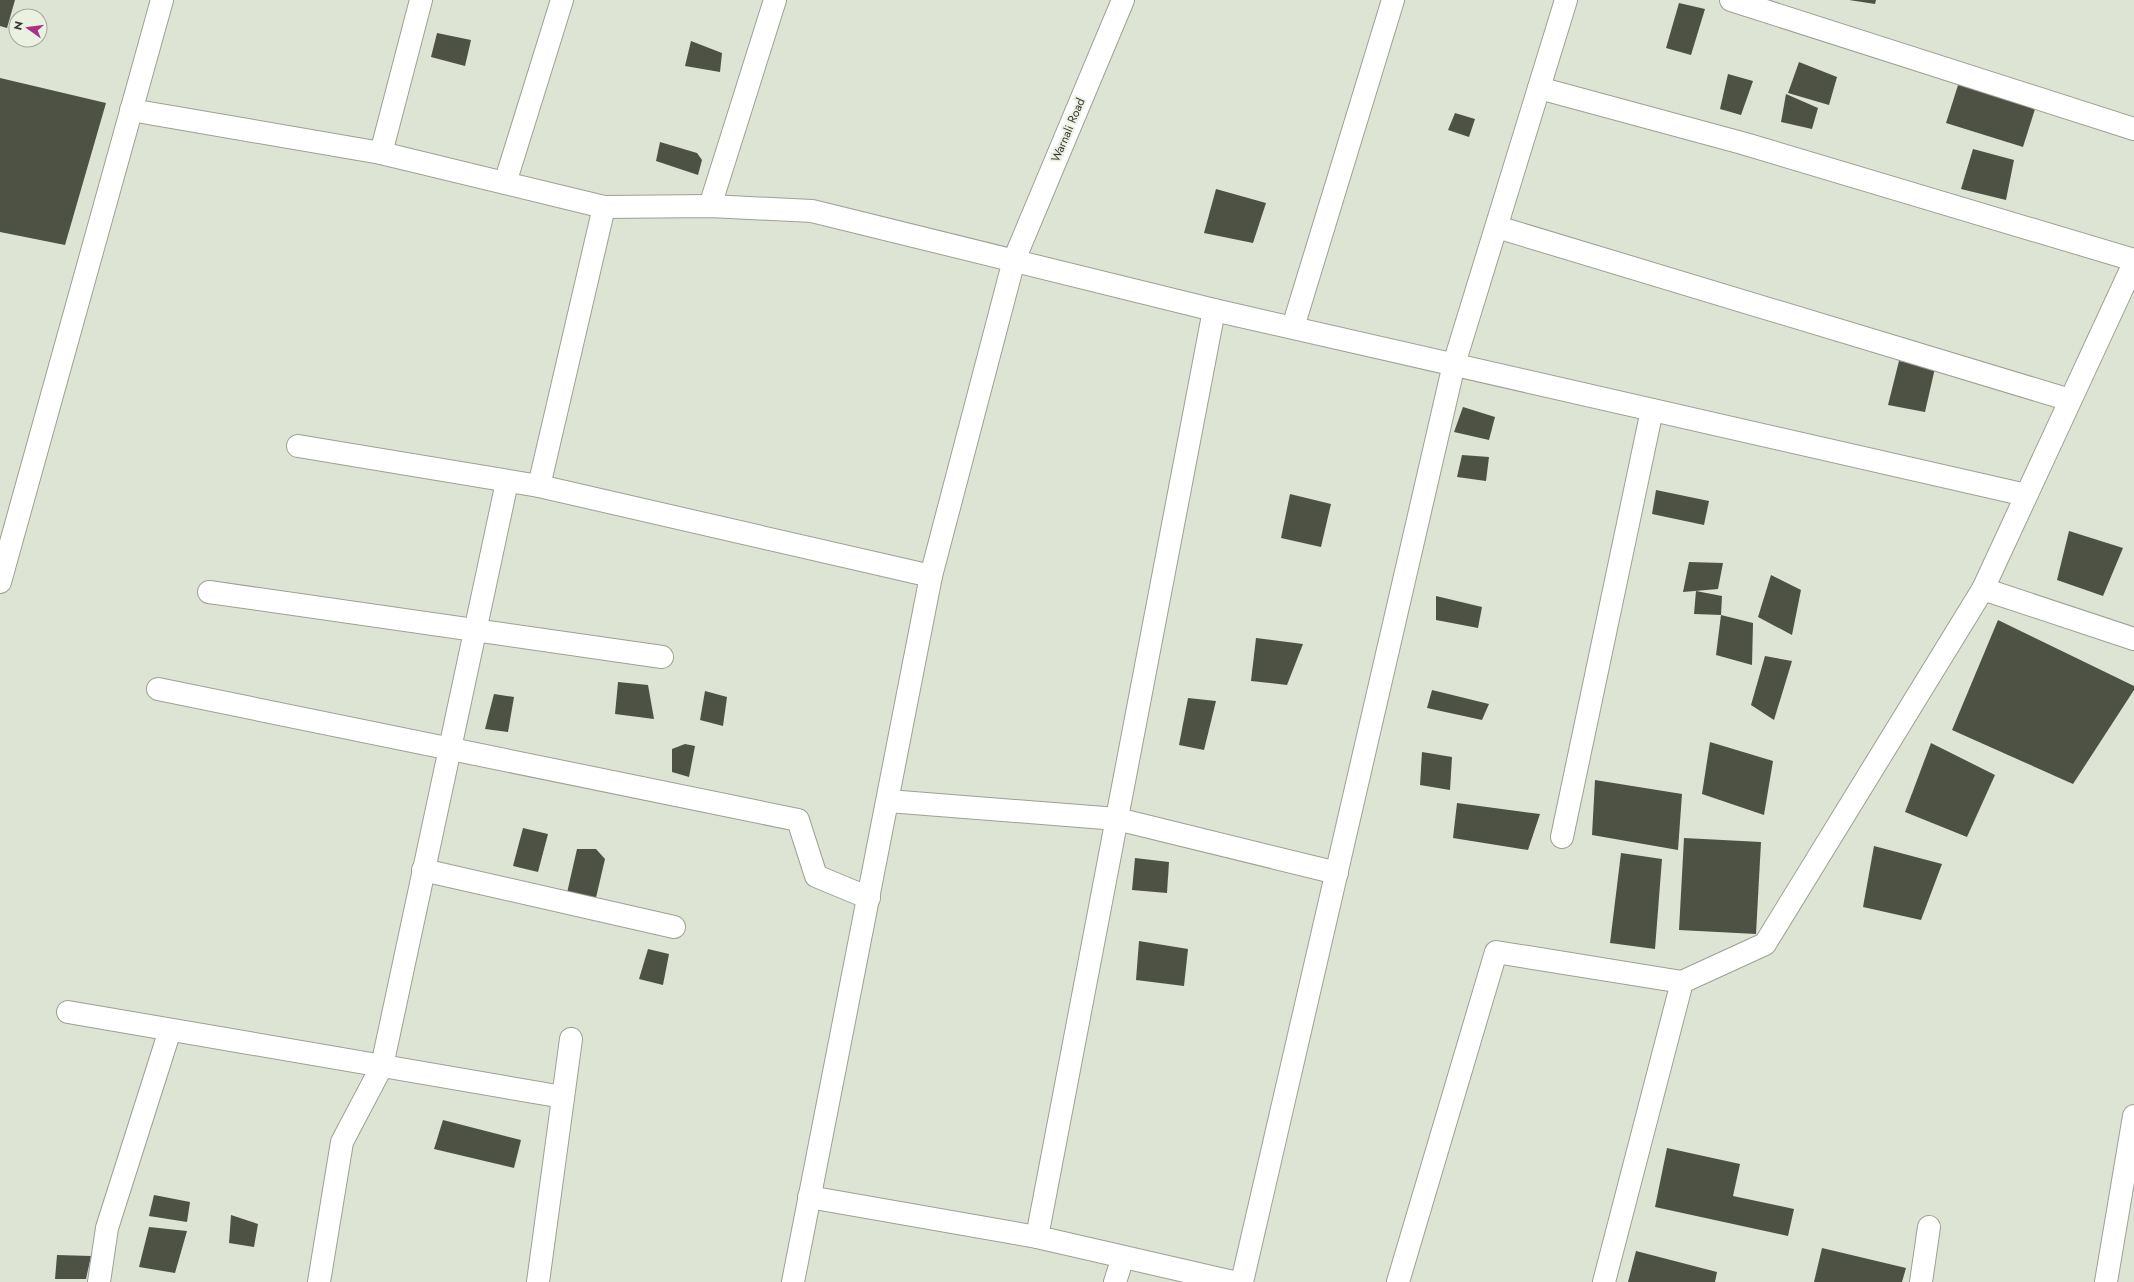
<svg xmlns="http://www.w3.org/2000/svg" width="2134" height="1282" font-family="Jost,sans-serif">
  <style>
    .building { fill: #4e5245 }
    .lines { fill: none; stroke-linecap: round; stroke-linejoin: round }
    .street-casing { stroke: #9ca192; stroke-width: 24 }
    .secondary-casing { stroke: #9ca192; stroke-width: 24 }
    .street { stroke: #fff; stroke-width: 22 }
    .secondary { stroke: #fff; stroke-width: 22 }
    .labels { text-anchor: middle; dominant-baseline: central; stroke-width: 4; stroke-linejoin: round; paint-order: stroke }
    .street-label { font-size: 12px; fill: #363832; stroke: #ebf1e1 }
  </style>
  <rect width="100%" height="100%" fill="#dee4d4"/>
  <!-- building -->
  <g class="building">
    <path d="M0,0H15L7,28L0,26Z"/>
    <path d="M1849,0H1876L1875,4Z"/>
    <path d="M1679,3L1705,9L1691,55L1666,48Z"/>
    <path d="M437,33L471,40L465,66L431,57Z"/>
    <path d="M691,41L722,53L720,72L685,66Z"/>
    <path d="M1799,62L1837,77L1829,105L1788,93Z"/>
    <path d="M1728,74L1753,81L1741,115L1720,109Z"/>
    <path d="M0,78L106,103L65,245L0,232Z"/>
    <path d="M1959,82L2036,106L2023,147L1946,123Z"/>
    <path d="M1786,94L1818,108L1812,129L1781,122Z"/>
    <path d="M1455,113L1475,119L1469,137L1448,130Z"/>
    <path d="M660,142L697,153L702,160L698,175L656,161Z"/>
    <path d="M1973,149L2014,160L2006,200L1961,189Z"/>
    <path d="M1216,189L1266,203L1253,243L1204,233Z"/>
    <path d="M1899,361L1935,368L1925,412L1888,405Z"/>
    <path d="M1463,407L1495,417L1489,440L1454,432Z"/>
    <path d="M1462,455L1489,457L1486,481L1457,477Z"/>
    <path d="M1656,490L1709,501L1704,525L1652,514Z"/>
    <path d="M1290,494L1331,504L1321,547L1281,538Z"/>
    <path d="M2069,531L2123,548L2103,596L2057,580Z"/>
    <path d="M1689,562L1723,563L1718,589L1683,592Z"/>
    <path d="M1771,575L1801,590L1792,635L1758,617Z"/>
    <path d="M1696,591L1722,596L1721,615L1694,614Z"/>
    <path d="M1436,596L1482,607L1478,628L1436,620Z"/>
    <path d="M1721,615L1753,623L1752,665L1716,655Z"/>
    <path d="M1998,620L2134,686V690L2073,784L1952,730Z"/>
    <path d="M1256,638L1303,644L1287,685L1251,681Z"/>
    <path d="M1765,656L1792,661L1774,720L1751,705Z"/>
    <path d="M618,682L648,685L654,719L615,714Z"/>
    <path d="M1432,690L1489,704L1482,720L1427,708Z"/>
    <path d="M705,691L727,697L723,726L700,720Z"/>
    <path d="M494,694L514,697L508,732L485,729Z"/>
    <path d="M1188,698L1216,701L1204,750L1179,745Z"/>
    <path d="M1710,742L1773,761L1764,815L1702,794Z"/>
    <path d="M1931,743L1995,775L1967,837L1905,812Z"/>
    <path d="M685,744L695,746L689,777L672,772V749Z"/>
    <path d="M1422,752L1452,757L1450,790L1420,785Z"/>
    <path d="M1595,780L1682,794L1678,850L1592,835Z"/>
    <path d="M1457,803L1540,814L1528,850L1453,838Z"/>
    <path d="M523,828L548,834L538,872L513,866Z"/>
    <path d="M1684,838L1761,842L1756,934L1679,930Z"/>
    <path d="M1874,846L1942,864L1921,920L1863,907Z"/>
    <path d="M577,849H596L605,859L595,902L567,893Z"/>
    <path d="M1621,853L1662,859L1655,949L1610,943Z"/>
    <path d="M1135,858L1169,862L1167,893L1132,890Z"/>
    <path d="M1139,941L1188,949L1184,986L1136,980Z"/>
    <path d="M648,949L669,954L663,985L639,979Z"/>
    <path d="M443,1120L521,1140L514,1168L434,1149Z"/>
    <path d="M1667,1148L1740,1164L1733,1196L1794,1209L1788,1236L1655,1207Z"/>
    <path d="M154,1195L190,1202L187,1222L149,1216Z"/>
    <path d="M231,1215L258,1224L254,1247L229,1243Z"/>
    <path d="M149,1227L187,1231L175,1273L139,1267Z"/>
    <path d="M1822,1248L1906,1268L1902,1282H1814Z"/>
    <path d="M1636,1251L1717,1272L1715,1282H1628Z"/>
    <path d="M57,1255L91,1256L86,1279H55Z"/>
  </g>
  <g class="lines">
    <defs>
      <g id="street">
        <path d="M1731,0L2134,129"/>
        <path d="M1539,88L1742,143L2134,260"/>
        <path d="M131,110L381,153L604,207L539,486L298,446"/>
        <path d="M381,153L421,0"/>
        <path d="M505,183L562,0"/>
        <path d="M710,206L775,0"/>
        <path d="M604,207L710,206L812,211L1214,310L2026,495"/>
        <path d="M1497,227L2070,400"/>
        <path d="M1293,327L1393,0"/>
        <path d="M539,486L931,576"/>
        <path d="M0,582L162,0"/>
        <path d="M1983,589L2134,639"/>
        <path d="M209,592L662,657"/>
        <path d="M158,689L798,820L816,876L869,898"/>
        <path d="M888,801L1117,819L1337,873"/>
        <path d="M1562,837L1652,410"/>
        <path d="M423,870L674,927"/>
        <path d="M1682,982L1765,944L1983,589L2134,263"/>
        <path d="M68,1012L563,1097"/>
        <path d="M809,1197L1037,1237L1214,310"/>
        <path d="M1037,1237L1233,1282"/>
        <path d="M99,1282L107,1228L170,1030"/>
        <path d="M319,1282L342,1142L382,1066L507,482"/>
        <path d="M538,1282L571,1039"/>
        <path d="M1115,1282L1123,1257"/>
        <path d="M1242,1282L1454,364L1566,0"/>
        <path d="M1398,1282L1496,952L1682,982L1604,1282"/>
        <path d="M1921,1282L1929,1227"/>
        <path d="M2106,1282L2134,1116"/>
      </g>
      <path id="secondary" d="M793,1282L931,576L1014,260L1123,0"/>
    </defs>
    <!-- street casing -->
    <use href="#street" class="street-casing"/>
    <!-- secondary casing -->
    <use href="#secondary" class="secondary-casing"/>
    <!-- street -->
    <use href="#street" class="street"/>
    <!-- secondary -->
    <use href="#secondary" class="secondary"/>
  </g>
  <g class="labels">
    <!-- street labels -->
    <g class="street-label">
      <text transform="translate(1068 130) rotate(-67)">Warnali Road</text>
    </g>
  </g>
  <!-- north arrow -->
  <g transform="translate(28 28) rotate(284)"><circle r="19" fill="#ebf1e1" stroke="#a3a79b"/>
  <path d="M0-3L7 15L0 10L-7 15Z" fill="#a93187"/>
  <text y="-6" font-size="11" font-weight="bold" text-anchor="middle" fill="#363832">N</text>
  </g>
</svg>
